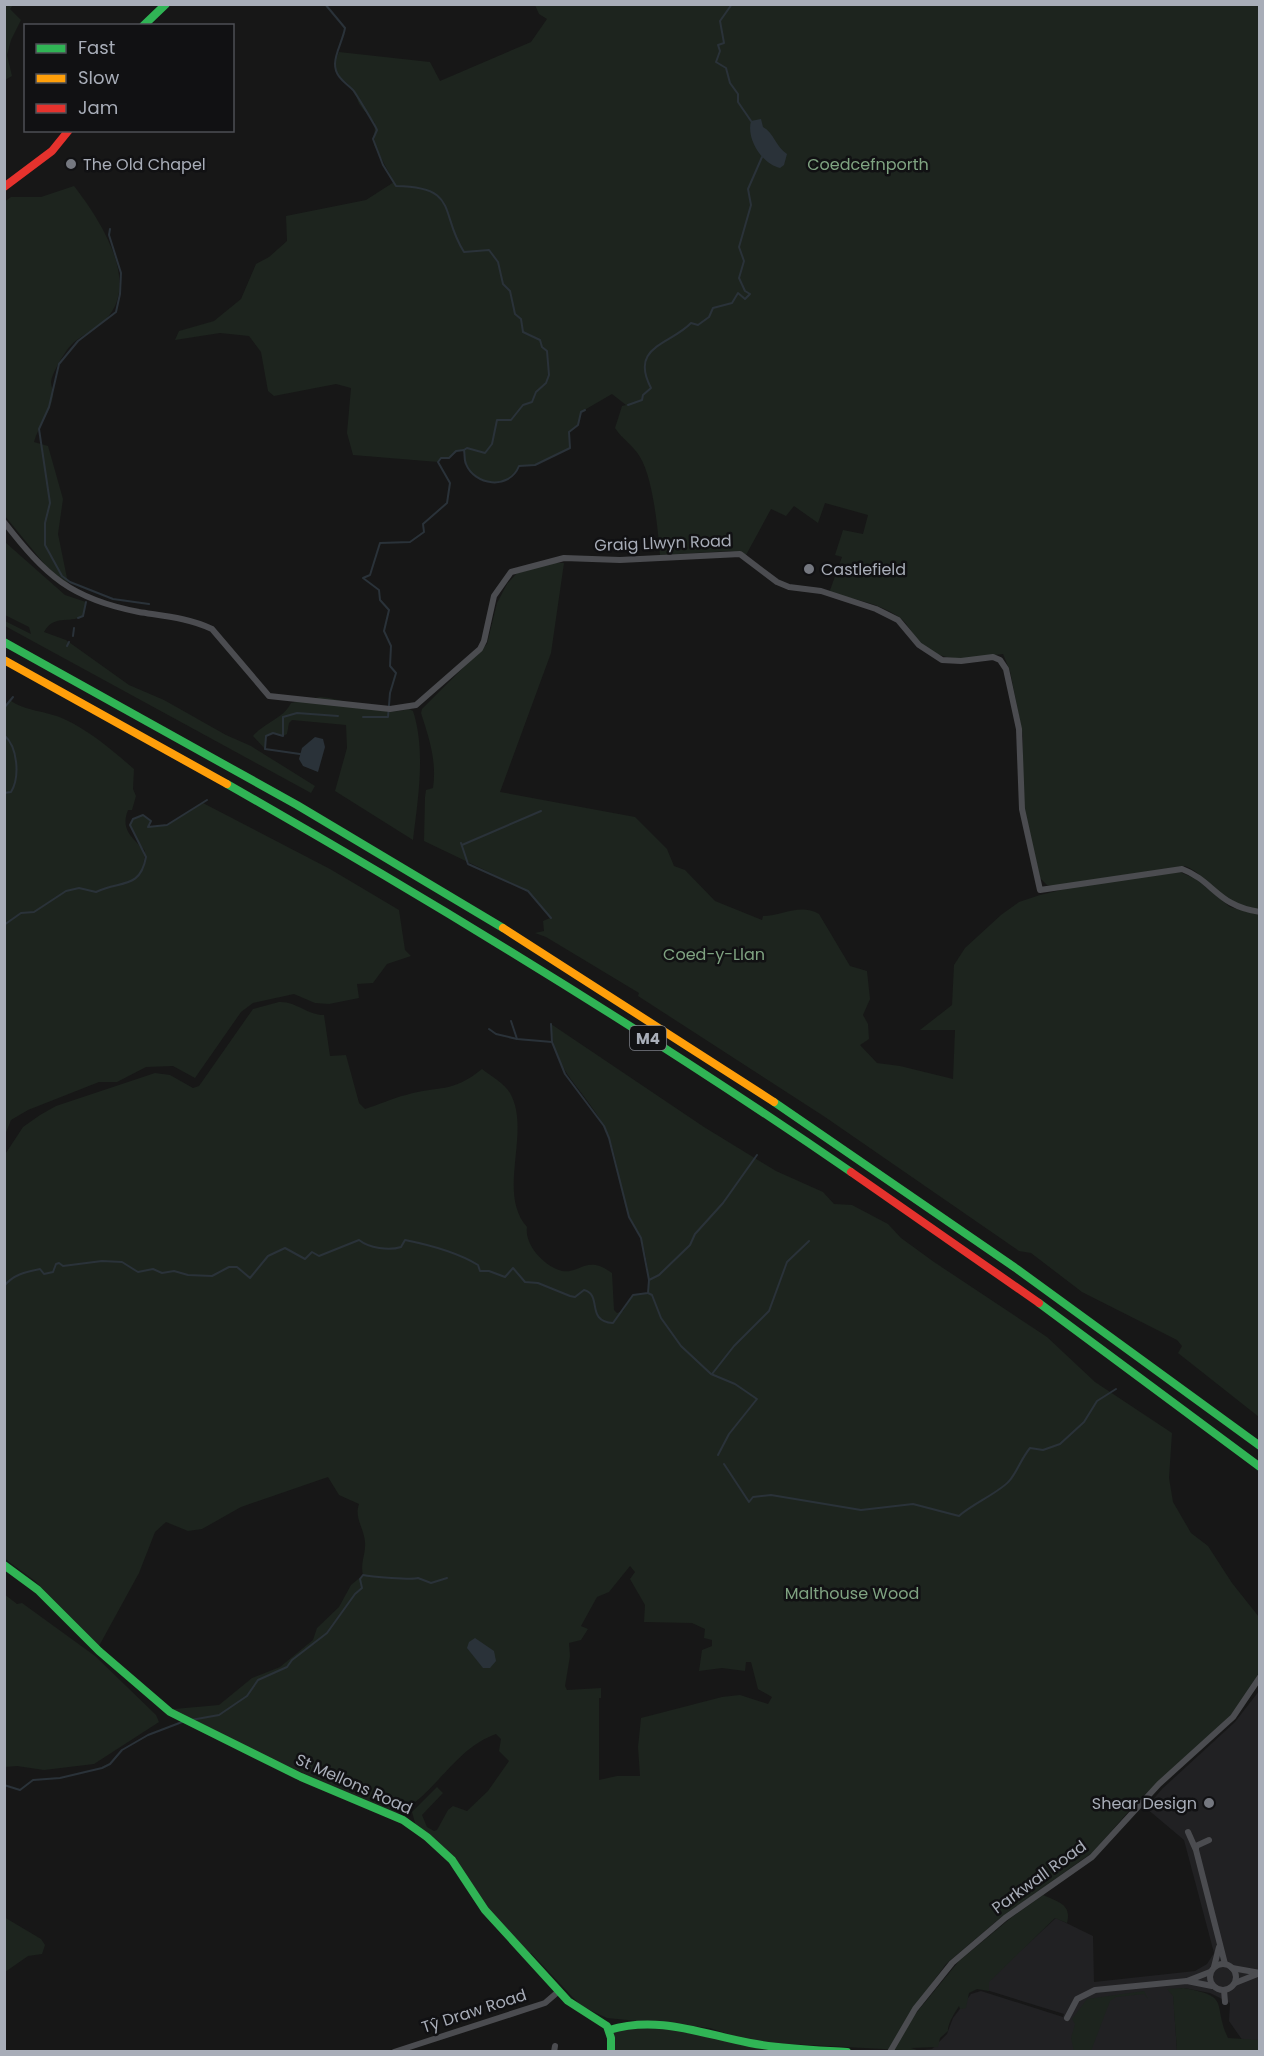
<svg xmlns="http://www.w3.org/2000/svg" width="1264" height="2056" font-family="Poppins,sans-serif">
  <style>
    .built { fill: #212123 }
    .green { fill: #1d241e; fill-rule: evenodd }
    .water { fill: #2a3239 }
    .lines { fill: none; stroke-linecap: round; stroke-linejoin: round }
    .stream { stroke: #2a3239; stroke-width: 2 }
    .street { stroke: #4b4c50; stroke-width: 6 }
    .fast { stroke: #30b455; stroke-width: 8 }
    .slow { stroke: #ff9f0a; stroke-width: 8 }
    .jam { stroke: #e5322d; stroke-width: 8 }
    .poi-dot { fill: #757880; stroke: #111113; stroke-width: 2 }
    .labels { text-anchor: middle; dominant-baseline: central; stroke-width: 5; stroke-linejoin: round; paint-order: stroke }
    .shield { fill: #111113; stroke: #7b7e86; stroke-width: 1.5 }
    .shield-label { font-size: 15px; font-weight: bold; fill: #a8adb8 }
    .poi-label { font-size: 16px; fill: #a8adb8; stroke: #111113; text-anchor: start }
    .park-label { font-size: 16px; fill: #7fa381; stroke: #111113 }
    .street-label { font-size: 16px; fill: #a8adb8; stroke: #111113 }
  </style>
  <rect width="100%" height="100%" fill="#171717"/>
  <!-- built -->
  <path class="built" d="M1259,1691V2040L1243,2041L1229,2021L1230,2003L1210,1993L1184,1988L1173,1990L1177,2051L907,2052L932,2049L947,2034L953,2018L971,1994L981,1991L1063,2017L1064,2014L980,1988L1056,1918L1093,1936L1094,1982L1195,1971L1207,1964L1214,1953L1184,1840L1146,1808L1162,1789L1235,1722Z"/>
  <!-- green -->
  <g class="green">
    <path d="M5,4L13,5L10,9L21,20L11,40L7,55L12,76L5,80Z"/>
    <path d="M535,5H1259V909C1245,907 1231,903 1219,894C1208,884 1199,871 1185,866L1052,886L1047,885L1040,878L1022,799L1023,736L1010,671L1003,654C974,657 942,666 919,642C912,635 909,624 899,617C879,603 853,599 829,593L842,557L835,555L843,530L863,534L868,515L825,503L818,523L794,506L786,516L771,509L746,555L730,551L660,555C658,530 653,478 640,457C634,446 622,439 615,428L622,406L626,405L612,394L581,412L578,425L569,432L570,448L535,465L519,466C509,491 474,485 466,464C464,461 465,455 464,451L460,450L449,458H441L438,462L353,455L347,433L351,388L336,384L274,396L268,391L261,352L249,336L220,333L175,340L179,331L214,321L241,299L256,264L269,257L287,241L286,216L366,200L394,182L374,145L375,123C370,117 364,111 360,105C357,101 357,95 354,91C343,75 328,77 339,52L430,62L440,81L531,42L547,19L539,14Z"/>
    <path d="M74,186C98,217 141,281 107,318C94,332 75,336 65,353C60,360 52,374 51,382C51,387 54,391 53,396C51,411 38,427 34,442L48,446L63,499L58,534L68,583L50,571L5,516L4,202L11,197H41Z"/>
    <path d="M5,542L65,595L86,602L83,616C68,624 54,614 44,632L66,640L129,685L164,700L226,735L251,746L315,786L311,793L5,626V621L31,634L29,627L5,615Z"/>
    <path d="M554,563H564L551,653L500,792L635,817L667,849L674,866L685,870L715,901L762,920L763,916C782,916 800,903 819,914L850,966L867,971L870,999L863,1015L868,1024L869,1039L860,1045L877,1063L900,1066L953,1079L955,1030H920L952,1005L954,965L965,948L1001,915L1019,902L1040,895L1086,884L1180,872L1196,879L1230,907L1259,915V1417L1178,1353L1182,1346L1177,1340L1082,1292L1031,1253L1019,1251L825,1117L638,996L639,993L546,937L535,933L544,931L543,921L550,918L528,891L424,841L425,797L426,790L433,788C437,761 429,738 421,713L422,709L487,644L497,603L507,584L517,573Z"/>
    <path d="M320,697C350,699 378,718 409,709L413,711C426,751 418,799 413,840L335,791L347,748L346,725L292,720L289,723L287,734L283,736L274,733L266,736L265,749L253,736C264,723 284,718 291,703Z"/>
    <path d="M10,700C24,711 47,711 64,719C90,731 112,750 134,769L133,789L136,796L132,810H128C118,835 141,840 144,855C145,858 143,861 144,864L145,851C138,843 136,834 130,825L133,819L143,815L151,821L148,827L167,825L203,803L330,869L399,910L405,950L411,956L387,964L373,983L357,984L359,998L329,1004L315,1003L294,994L253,1003L241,1012L195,1078L173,1066L146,1067L117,1082H99L28,1110L11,1120L5,1135L4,708Z"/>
    <path d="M279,1002C296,1001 307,1015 324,1015L330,1056L346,1055L359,1103L365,1109C379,1105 392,1098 406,1095C440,1085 451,1094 482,1069C491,1076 505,1084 510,1093C532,1132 496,1192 527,1227C524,1245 545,1267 562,1271C581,1274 586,1254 612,1273L614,1310L617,1313L623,1311L632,1295L648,1293C649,1275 647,1256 641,1239C638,1230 631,1223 628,1215C619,1186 618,1154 604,1127C585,1089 552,1071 551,1024L704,1127L776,1171L823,1192L834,1204L852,1205L888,1224L901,1238L934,1262L1047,1337L1095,1382L1172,1433L1169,1478L1173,1502L1191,1533L1208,1546L1232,1583L1259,1617V1673L1232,1714L1136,1803L1093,1852L999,1919L946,1964L908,2016L912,2018L959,1961L1012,1917L1043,1895C1058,1902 1072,1904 1067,1923L1055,1918L989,1982V1991L977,1989L969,1993L966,2008L960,2009L959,2006C955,2012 947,2025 948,2031L940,2038L938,2047L911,2048L920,2051L752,2042L710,2028L607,2018L581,2006L531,1953L528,1956L511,1940L452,1860L417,1830L412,1812L437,1787L443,1793L422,1815L427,1827L434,1831L437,1830L448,1810L453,1806L467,1811L488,1791L509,1761L499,1751L501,1739L496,1734C453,1749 434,1798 394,1815L170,1712L174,1709L219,1705L252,1678L280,1667L313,1640L317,1628L339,1607L351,1585L363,1575C360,1563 366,1554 365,1542C364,1528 354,1518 359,1504L339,1495L328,1477L241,1507L202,1529L188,1531L166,1522L155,1532L139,1573L99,1646L35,1581L5,1559L4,1156L23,1127L40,1115L56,1106L155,1073L170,1075L193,1088L199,1086L253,1009ZM630,1566L635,1572L630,1579L645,1605L644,1622L692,1623L705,1629L704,1638L712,1640V1646L702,1650L699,1671L722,1668L745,1671L746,1662H751L758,1689L772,1697L768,1704L740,1695L722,1697L641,1718L638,1747L640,1776H617L599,1780V1698H601V1688L567,1690L565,1686L570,1656L569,1643L581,1640L588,1629L581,1626L597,1597L609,1592Z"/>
    <path d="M4,1594L17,1604L22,1603L95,1656L156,1715L159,1722L94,1764L44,1770L17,1766L5,1767Z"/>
    <path d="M4,1917L41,1939L45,1945L42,1954L28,1956L5,1972Z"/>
    <path d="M1184,1988C1232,1997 1212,2003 1228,2038L1259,2040V2051H1177L1173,1996L1167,1989Z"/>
    <path d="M1144,1991L1148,1999L1144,1994L1116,1997L1110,2001L1091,2051H1074L1071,2038L1075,2024L1072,2019L1087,1999Z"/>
    <path d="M633,2026L699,2032L805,2051H614V2032Z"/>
  </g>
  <!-- water -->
  <g class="water">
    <path d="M761,119L763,127C774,133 776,147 787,154L784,165L780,168C762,164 746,139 751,121Z"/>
    <path d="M315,737L323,739L325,747L318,772L303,766L299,759L302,748Z"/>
    <path d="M475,1638L494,1651L496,1661L490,1668H483L467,1648L469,1642Z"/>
  </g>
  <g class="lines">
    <!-- stream -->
    <g class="stream">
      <path d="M325,4L345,28C343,40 335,53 335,64C335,77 345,82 353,90C355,92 376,127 377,130L373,139L383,165L396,186C460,187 439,213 464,252L489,250L498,262L503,284L510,291L515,314L521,319L523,332L540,340L542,347L547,351L549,375L546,383L536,392L532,402L523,405L511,420H497L492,444L485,453L467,448L464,450"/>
      <path d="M732,4L720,21L724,43L718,45L720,51L716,62L726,68L730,83L738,94V102L751,121"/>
      <path d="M110,229L109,235L121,273L120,294L116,312L78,341L59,364L49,407L39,429L50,503L45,523V545L62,576L70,582L113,599L149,604"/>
      <path d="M628,405L642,400L643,395L651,388C629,346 670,345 691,323L698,325L709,317L713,308L732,303L738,293L745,299L750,294L745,291L739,278L744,261L739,247L751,205L748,189L762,157"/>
      <path d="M78,618L83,616L86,602"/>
      <path d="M73,636L74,628"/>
      <path d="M67,646L69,642"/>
      <path d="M4,708L13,697"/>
      <path d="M363,717H388L390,693L396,673L390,666L391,646L384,631L389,610L380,600L379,590L363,578L370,575L380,543L410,542L424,532L423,524L447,503L450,483L438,462L441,458H449L456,451L464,450C465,455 464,460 466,464C474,485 509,491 519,466L535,465L570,448L569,432L578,425L581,412L585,410"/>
      <path d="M4,735C18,747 20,777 11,792L4,793"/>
      <path d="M300,754L265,749L266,736L273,733L283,736V717L297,713L338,716"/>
      <path d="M461,843L468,864L528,891L551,918"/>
      <path d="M462,845L541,811"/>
      <path d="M4,925L21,913L34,912L66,891L79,888L96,892C120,880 140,890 146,857L130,825L133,819L143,815L151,821L148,827L167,825L207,800"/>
      <path d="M511,1021L517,1039L552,1042"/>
      <path d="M489,1029L496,1034L517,1039"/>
      <path d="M649,1280L659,1275L690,1245L695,1234L723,1203L757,1155"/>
      <path d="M4,1286C14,1274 26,1272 40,1269L44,1274L53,1272L56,1264L59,1263L63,1266L102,1261L122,1262L138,1272L153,1269L162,1273L174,1271L188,1275L212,1276L229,1267H237L250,1278L268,1256L285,1248L305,1259L312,1252L319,1256L359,1240C369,1248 389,1251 401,1247L405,1240C430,1245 457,1252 478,1265L480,1271H489L505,1277L513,1268L525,1282L538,1283L570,1296L575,1297L584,1290C603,1295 585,1321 613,1323L633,1295L648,1293L649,1280L641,1238L629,1217L609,1138L604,1126L565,1074L552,1042L551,1024"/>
      <path d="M648,1293L652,1295L661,1318L681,1346L711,1374L735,1384L757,1399L729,1434L718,1455"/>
      <path d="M712,1374L734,1346L769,1311L787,1262L809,1241"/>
      <path d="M724,1464L749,1502L753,1497L771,1495L861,1510L913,1504L959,1516C972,1504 1002,1491 1010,1480C1018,1470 1021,1459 1030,1448L1043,1450L1060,1444L1084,1422L1097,1401L1116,1389"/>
      <path d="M191,1720L219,1715L247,1696L258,1680L287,1667L292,1660L327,1633L355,1594L362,1588L360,1579L363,1575C371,1577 413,1580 418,1578L431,1583L447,1578"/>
      <path d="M4,1785L20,1790L33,1780L60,1778L102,1768L110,1764L122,1750L148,1735L182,1722"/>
    </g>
    <!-- street -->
    <g class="street">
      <path d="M4,522C46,576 71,599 139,612C164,616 189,618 212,629L269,696L390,709L416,705L480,649L484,641L494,596L511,572L564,558L620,560L740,554L777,582L789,587L821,591L876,609L898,620L919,645L942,660L961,661L993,657L1000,660L1006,669L1019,729L1022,809L1040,890L1182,869C1214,881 1217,906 1260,912"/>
      <path d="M1188,1832L1196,1850L1225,1964"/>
      <path d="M1196,1849V1846L1209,1840"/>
      <circle cx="1223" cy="1977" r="13"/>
      <path d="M1214,1967L1219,1947"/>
      <path d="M1232,1968L1260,1973"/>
      <path d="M1187,1981L1210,1972"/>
      <path d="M1235,1983L1260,1973"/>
      <path d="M1224,1990L1225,2002"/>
      <path d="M1067,2018L1077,1999L1095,1990L1187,1981L1212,1986"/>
      <path d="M394,2052L545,2003L559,1991"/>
      <path d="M554,2052L555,2046"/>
      <path d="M890,2052L915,2009L952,1963L1005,1918L1092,1857L1159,1784L1233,1717L1260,1677"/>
    </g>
    <!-- fast -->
    <g class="fast">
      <path d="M143,26L166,4"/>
      <path d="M4,642L297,805L503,928"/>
      <path d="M227,784C439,905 649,1033 851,1172"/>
      <path d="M774,1102L1017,1269L1260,1446"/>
      <path d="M1039,1303L1260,1467"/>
      <path d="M4,1565L38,1590L99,1651L170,1712L301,1777L403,1820L427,1837L452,1860L485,1910L568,2001L607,2026L611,2038V2052"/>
      <path d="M609,2030C658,2015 702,2034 750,2043C782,2049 815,2050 847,2052"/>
    </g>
    <!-- slow -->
    <g class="slow">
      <path d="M4,660L227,784"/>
      <path d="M503,928L774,1102"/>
    </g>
    <!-- jam -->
    <g class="jam">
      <path d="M4,187L52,151L69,130"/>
      <path d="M851,1172L1039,1303"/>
    </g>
  </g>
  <!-- markers -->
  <g class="poi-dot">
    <circle cx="71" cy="164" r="6"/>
    <circle cx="809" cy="569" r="6"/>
    <circle cx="1209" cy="1803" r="6"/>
  </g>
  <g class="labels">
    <!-- shield labels -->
    <rect class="shield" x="630" y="1026" width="36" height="24" rx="4.5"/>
    <g class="shield-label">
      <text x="648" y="1038">M4</text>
    </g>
    <!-- poi labels -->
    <g class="poi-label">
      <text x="83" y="164">The Old Chapel</text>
      <text x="821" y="569">Castlefield</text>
      <text x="1197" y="1803" text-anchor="end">Shear Design</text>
    </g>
    <!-- park labels -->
    <g class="park-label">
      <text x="868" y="164">Coedcefnporth</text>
      <text x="714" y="954">Coed-y-Llan</text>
      <text x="852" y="1593">Malthouse Wood</text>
    </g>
    <!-- street labels -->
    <g class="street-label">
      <text transform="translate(663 543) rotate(-2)">Graig Llwyn Road</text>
      <text transform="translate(354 1784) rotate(24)">St Mellons Road</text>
      <text transform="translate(1039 1877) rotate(-36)">Parkwall Road</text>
      <text transform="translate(474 2011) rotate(-18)">Tŷ Draw Road</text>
    </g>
  </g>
  <!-- border -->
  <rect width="1264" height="2056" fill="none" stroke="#a8adb8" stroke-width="12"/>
  <!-- legend -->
  <rect x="24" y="24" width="210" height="108" fill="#111113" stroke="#4d4f55" stroke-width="1.5"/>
  <rect x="36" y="44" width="30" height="9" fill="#30b455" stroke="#4d4f55" stroke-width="1.5"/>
  <text x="78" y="54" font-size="18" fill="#a8adb8">Fast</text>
  <rect x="36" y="74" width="30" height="9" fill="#ff9f0a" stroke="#4d4f55" stroke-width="1.5"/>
  <text x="78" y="84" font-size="18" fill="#a8adb8">Slow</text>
  <rect x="36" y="104" width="30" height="9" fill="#e5322d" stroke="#4d4f55" stroke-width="1.5"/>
  <text x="78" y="114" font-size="18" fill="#a8adb8">Jam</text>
</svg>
